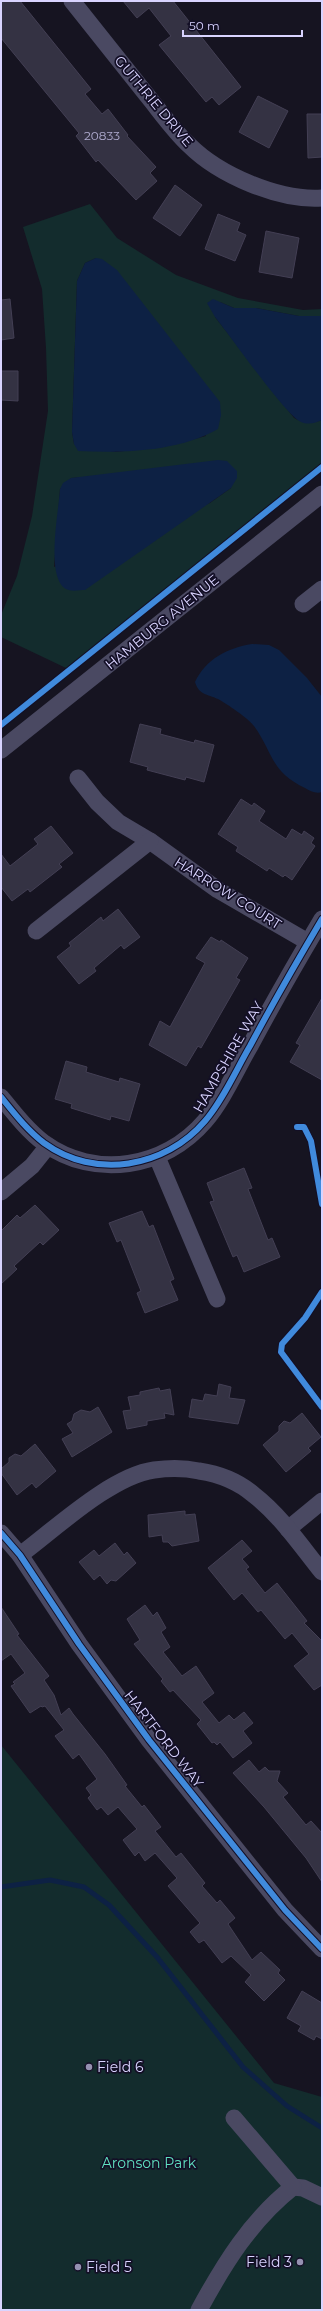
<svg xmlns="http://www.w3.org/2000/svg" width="323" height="2311" font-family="Montserrat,sans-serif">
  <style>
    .green { fill: #132c2d; fill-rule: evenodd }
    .water { fill: #0d2144 }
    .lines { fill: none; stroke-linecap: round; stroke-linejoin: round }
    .stream { stroke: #0d2144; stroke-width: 5 }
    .building { fill: #343243; stroke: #433f54 }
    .minor { stroke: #4a4962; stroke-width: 17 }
    .cycleway-casing { stroke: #130f26; stroke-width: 8 }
    .cycleway { stroke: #408adc; stroke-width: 6 }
    .poi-dot { fill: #9591b1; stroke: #130f26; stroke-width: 1.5 }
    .labels { text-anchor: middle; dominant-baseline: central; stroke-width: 3.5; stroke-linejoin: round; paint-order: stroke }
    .number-label { font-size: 12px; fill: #b0acd0 }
    .street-label { font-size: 14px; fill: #d9d4ff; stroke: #130f26 }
    .poi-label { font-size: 14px; fill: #d9d4ff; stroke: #130f26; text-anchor: start }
    .park-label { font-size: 14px; fill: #5fe0c0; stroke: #130f26 }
  </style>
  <rect width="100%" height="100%" fill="#161421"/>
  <!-- green -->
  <g class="green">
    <path d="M90,204L117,238L176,275L238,298L303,310L322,309V316H299L256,308H234L220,302L215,317L294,418C303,423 313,424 322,420V464L66,668L1,637V615L17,576L32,516L48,411L46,348L42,289L23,227ZM96,258L206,436L171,445L116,452L74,444L72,432L77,281L85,263ZM85,477L231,488L210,503L54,567L60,489L71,478Z"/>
    <path d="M1,1745L274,2083L322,2097V2310H1Z"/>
  </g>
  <!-- water -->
  <g class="water">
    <path d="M96,258L102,259L117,270L220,402L221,415L218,429C177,452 123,453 78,451L74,444L72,432L77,281L85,263Z"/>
    <path d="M213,299L234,308H256L299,316H322V420C316,423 308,425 301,422C286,416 229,334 215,317L207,303Z"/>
    <path d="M218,460L227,461L237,471V478L231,488L85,590C79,590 72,592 66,589C45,577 59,510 60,489L63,483L71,478Z"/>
    <path d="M252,644L269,645L279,650L307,678L322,697V792C316,794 310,791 305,788C270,771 274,754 254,726C248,718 227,704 218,699C207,694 199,695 195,682C206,659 227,648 252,644Z"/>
  </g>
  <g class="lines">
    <!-- stream -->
    <path class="stream" d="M1,1887L50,1880L84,1887L109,1905L157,1957L243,2067L287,2106L322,2128"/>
  </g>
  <!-- building -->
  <g class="building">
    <path d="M1,1H20L91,89L85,94L102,114L108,109L128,135L127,136L156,167L150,173L157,181L136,200L98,160L96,162L76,136L79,133L1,38Z"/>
    <path d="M123,1H173L241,87L219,105L212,97L206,102L159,45L171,36L149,8L137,18Z"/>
    <path d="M258,96L288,111L269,148L239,132Z"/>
    <path d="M307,114H322V157L308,158Z"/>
    <path d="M175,185L202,205L180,236L153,218Z"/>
    <path d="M218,214L240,223L237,231L246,235L235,261L205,249Z"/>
    <path d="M266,231L299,238L292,278L259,272Z"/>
    <path d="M10,299L14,338L1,340V300Z"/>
    <path d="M1,371H18V401L1,400Z"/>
    <path d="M140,724L161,729L160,734L194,743L195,740L214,745L204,782L186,777L185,780L147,770L148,767L130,762Z"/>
    <path d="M241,799L252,806L254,803L265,811L259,821L286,839L292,829L302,835L304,831L314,838L311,843L315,846L292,880L285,875L283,877L269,868L267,871L236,851L238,847L218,834Z"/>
    <path d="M51,826L73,853L59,864L62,867L30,892L28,889L12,901L1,887V854L10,866L38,844L34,839Z"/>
    <path d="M118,909L140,937L124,949L121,945L94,968L96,971L79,984L57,957L71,946L69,943L101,917L103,921Z"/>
    <path d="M211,937L220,942L221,940L248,958L236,978L240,980L201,1048L198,1046L186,1066L149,1045L160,1021L170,1027L205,963L196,958Z"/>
    <path d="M322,998V1080L290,1062L300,1045L296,1043Z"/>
    <path d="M66,1061L87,1067L86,1072L119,1082L120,1078L140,1084L129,1121L111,1116L110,1120L71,1108L72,1104L55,1099Z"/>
    <path d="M244,1168L252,1188L248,1189L268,1240L272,1238L280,1257L244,1272L237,1255L233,1257L210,1202L214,1201L207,1183Z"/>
    <path d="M35,1205L59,1230L43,1245L40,1242L14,1266L17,1269L1,1284V1231L17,1215L20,1218Z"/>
    <path d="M142,1211L149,1227L153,1225L174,1279L170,1281L178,1300L145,1313L137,1293L141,1291L121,1240L117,1242L109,1223Z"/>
    <path d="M219,1384L231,1387L229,1398L245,1400L238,1424L189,1417L192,1399L203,1401L205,1394L217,1396Z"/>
    <path d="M159,1388L160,1391L170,1389L174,1415L164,1413L165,1418L147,1421V1425L127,1429L123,1411L131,1410L128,1397L140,1395V1392Z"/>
    <path d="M98,1407L112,1432L72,1457L62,1439L73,1433L67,1424L72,1421L74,1414L81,1410L90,1412Z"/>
    <path d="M302,1413L321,1437L308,1448L311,1451L286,1472L263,1445L279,1431V1426L284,1421L290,1423Z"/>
    <path d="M35,1444L56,1471L36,1488L32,1483L17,1495L1,1473V1469L9,1462V1458L15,1454L21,1456Z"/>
    <path d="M185,1511V1515L195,1514L199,1541L172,1546L168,1542H163L162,1535L149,1537L148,1515Z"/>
    <path d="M242,1540L252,1551L242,1559L249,1567L246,1569L265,1593L277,1583L307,1621L304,1623L322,1641V1685L314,1690L294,1666L309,1654L292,1633L285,1639L261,1610L258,1612L242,1593L234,1600L208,1568Z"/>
    <path d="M115,1543L124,1555L127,1552L136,1563L116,1581L111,1580L107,1584L100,1575L94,1580L79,1562L94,1550L99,1556Z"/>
    <path d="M145,1605L153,1616L157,1612L166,1628L161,1632L170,1647L163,1652L182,1676L196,1666L214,1693L202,1702L219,1723L229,1715L234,1720L244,1712L253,1723L243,1731L252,1743L233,1758L220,1742L217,1745L214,1742L212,1743L197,1724L201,1720L173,1690L170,1692L161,1681L163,1679L134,1644L140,1640L127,1619Z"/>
    <path d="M1,1607L19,1634L17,1635L49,1676L44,1680L54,1695L61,1715L69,1708L73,1714L105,1754L127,1785L125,1786L142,1807L144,1805L161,1827L155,1831L176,1857L181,1853L205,1883L202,1886L217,1903L220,1900L235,1918L228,1924L252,1960L261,1952L280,1970L278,1973L285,1980L264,2001L245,1982L251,1975L231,1956L222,1963L204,1940L199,1943L190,1932L200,1923L168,1886L177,1878L155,1853L145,1861L139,1852L135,1856L123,1840L137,1829L118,1807L108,1815L101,1807L97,1810L88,1798L91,1795L86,1788L97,1779L79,1754L73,1759L55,1736L64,1730L45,1706L42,1707L41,1706L30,1713L11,1686L15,1684L13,1682L25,1673L11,1654L1,1661Z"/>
    <path d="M249,1760L259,1772L265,1767L269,1771H280L277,1781L288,1793L283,1797L306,1825L311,1821L322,1833V1882L306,1858L264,1807L233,1773Z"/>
    <path d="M302,1991L322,2003V2039L316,2036L314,2040L298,2031L301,2026L287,2018Z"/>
  </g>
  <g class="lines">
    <!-- minor -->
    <g class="minor">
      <path d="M72,1C97,32 121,63 146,94C160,111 173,130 189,145C219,175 279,201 322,198"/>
      <path d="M303,604L322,589"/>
      <path d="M1,750L322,494"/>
      <path d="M78,778L97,802L118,822L150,841L218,890L308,942"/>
      <path d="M36,931L150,841"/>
      <path d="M1,1097C14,1113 27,1130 44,1143C95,1180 165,1168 205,1121C223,1100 236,1070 250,1046C273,1003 297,961 322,919"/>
      <path d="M157,1157L217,1299"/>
      <path d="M1,1192L32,1166L48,1146"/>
      <path d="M288,1529L322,1501"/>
      <path d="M1,1533L20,1555L79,1644L149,1740L285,1910L322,1949"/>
      <path d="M20,1555C55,1529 111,1476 154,1470C169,1468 185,1468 199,1471C219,1474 239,1482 254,1495C281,1516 301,1546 322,1572"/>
      <path d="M293,2187L303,2188L322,2197"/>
      <path d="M199,2310C224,2264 251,2220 293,2187L234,2118"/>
    </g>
    <defs>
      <g id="cycleway">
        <path d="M1,725L322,467"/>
        <path d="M1,1097C14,1113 27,1130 44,1143C95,1180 165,1168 205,1121C223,1100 236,1070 250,1046C273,1003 297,961 322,919"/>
        <path d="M297,1127H304L311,1141L322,1204"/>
        <path d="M322,1292L305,1318L282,1344L281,1352L322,1407"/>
        <path d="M1,1533L20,1555L79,1644L149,1740L285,1910L322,1949"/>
      </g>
    </defs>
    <!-- cycleway casing -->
    <use href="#cycleway" class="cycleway-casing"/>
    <!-- cycleway -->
    <use href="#cycleway" class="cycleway"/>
  </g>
  <!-- markers -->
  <g class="poi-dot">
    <circle cx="89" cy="2067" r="4"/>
    <circle cx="300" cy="2262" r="4"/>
    <circle cx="78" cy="2267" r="4"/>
  </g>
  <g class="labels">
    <!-- number labels -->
    <g class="number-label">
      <text x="102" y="135">20833</text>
    </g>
    <!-- street labels -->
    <g class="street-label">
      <text transform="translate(154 101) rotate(50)">GUTHRIE DRIVE</text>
      <text transform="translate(162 622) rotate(-39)">HAMBURG AVENUE</text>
      <text transform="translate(228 893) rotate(32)">HARROW COURT</text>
      <text transform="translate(228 1057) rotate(-60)">HAMPSHIRE WAY</text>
      <text transform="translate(164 1739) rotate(52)">HARTFORD WAY</text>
    </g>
    <!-- poi labels -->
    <g class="poi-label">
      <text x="97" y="2067">Field 6</text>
      <text x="292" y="2262" text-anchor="end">Field 3</text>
      <text x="86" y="2267">Field 5</text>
    </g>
    <!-- park labels -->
    <g class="park-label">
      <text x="149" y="2163">Aronson Park</text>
    </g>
  </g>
  <!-- border -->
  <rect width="323" height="2311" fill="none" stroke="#d9d4ff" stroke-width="4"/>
  <!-- scale -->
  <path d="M183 30v6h119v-6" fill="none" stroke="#d9d4ff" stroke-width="2"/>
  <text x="189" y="30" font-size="12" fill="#d9d4ff" stroke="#130f26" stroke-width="3" paint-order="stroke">50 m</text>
</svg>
